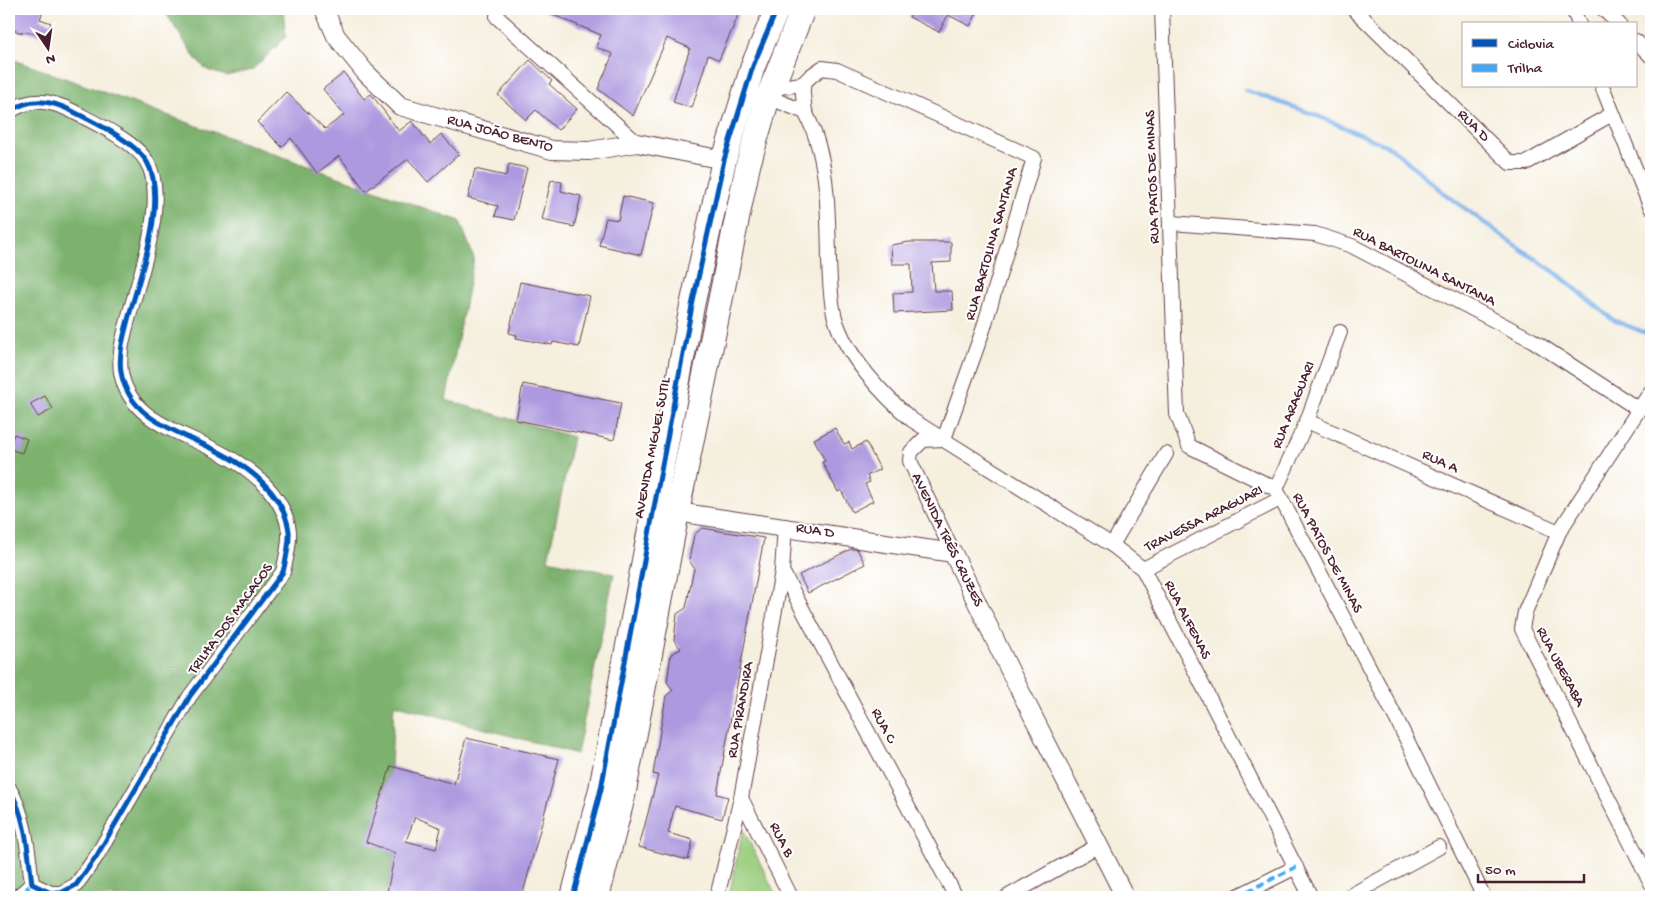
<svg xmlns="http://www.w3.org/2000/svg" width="1660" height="906" font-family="'Gochi Hand',sans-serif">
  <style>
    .green { fill: #9ccf80; stroke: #737756 }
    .forest { fill: #7db26e; stroke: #64684c }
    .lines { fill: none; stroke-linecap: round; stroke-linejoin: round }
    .stream { stroke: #7db2eb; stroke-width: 4.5 }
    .building { fill: #ac99df; fill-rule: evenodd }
    .minor-casing { stroke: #643e46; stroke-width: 16 }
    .tertiary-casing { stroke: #643e46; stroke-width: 20 }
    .trunk-casing { stroke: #643e46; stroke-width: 26 }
    .minor { stroke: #fff; stroke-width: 14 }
    .tertiary { stroke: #fff; stroke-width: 18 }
    .trunk { stroke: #fff; stroke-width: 24 }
    .quiet { stroke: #3fa9f5; stroke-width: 4; stroke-dasharray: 8 4; stroke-linecap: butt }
    .cycleway-casing { stroke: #fff; stroke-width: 8 }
    .cycleway { stroke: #0057b8; stroke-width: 5 }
    .labels { text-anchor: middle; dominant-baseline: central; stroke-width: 4; stroke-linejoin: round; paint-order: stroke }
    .street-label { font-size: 15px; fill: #4a1f2b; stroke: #fff }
  </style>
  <rect width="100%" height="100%" fill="#fff"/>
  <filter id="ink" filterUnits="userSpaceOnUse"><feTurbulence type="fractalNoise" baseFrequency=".02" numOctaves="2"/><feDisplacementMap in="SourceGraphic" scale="10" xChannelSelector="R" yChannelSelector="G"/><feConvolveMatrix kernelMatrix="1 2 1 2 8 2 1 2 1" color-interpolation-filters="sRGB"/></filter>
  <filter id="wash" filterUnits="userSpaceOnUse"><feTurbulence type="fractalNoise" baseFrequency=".0096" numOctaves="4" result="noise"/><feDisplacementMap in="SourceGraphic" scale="20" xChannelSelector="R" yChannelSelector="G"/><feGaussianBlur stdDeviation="1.12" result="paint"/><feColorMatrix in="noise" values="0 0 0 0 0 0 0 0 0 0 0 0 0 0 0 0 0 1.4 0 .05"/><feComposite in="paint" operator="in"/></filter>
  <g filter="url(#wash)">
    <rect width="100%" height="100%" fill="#f5efde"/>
    <!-- green -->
    <path class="green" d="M743,829L777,897H729Z"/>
    <!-- forest -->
    <g class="forest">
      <path d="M163,9H283L286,37L252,70L226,76L207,70L196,59Z"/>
      <path d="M9,58L460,221L474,258L446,400L573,437L548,560L614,574L577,754L394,704L391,766L366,842L395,853L386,897H9Z"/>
    </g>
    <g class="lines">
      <!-- stream -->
      <path class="stream" d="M1245,90L1313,114L1392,148L1445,194L1512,243L1559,275L1613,320L1651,335"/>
    </g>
    <g id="blocks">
      <!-- building -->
      <g class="building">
        <path d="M9,9H44L40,19L51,23L46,38L33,33L18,32L12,29L9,25Z"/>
        <path d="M539,9H741L719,60L708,55L692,108L673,102L690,48L667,38L633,116L598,89L613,54L596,47L601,35Z"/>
        <path d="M913,9H979L970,26L948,15L939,32L909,17Z"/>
        <path d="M530,60L552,81L549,84L577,109L558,130L536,110L526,120L498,95Z"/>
        <path d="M344,73L364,99L371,94L399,131L412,121L430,144L441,134L459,154L428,182L408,159L366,191L339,156L317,173L291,138L282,147L257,122L286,92L325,129L344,115L323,89Z"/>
        <path d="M509,164L527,168L514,220L495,216L498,206L468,198L475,169L506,176Z"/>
        <path d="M551,180L562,182L561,191L581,196L574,227L542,220Z"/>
        <path d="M623,196L654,203L641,255L599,245L606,218L618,220Z"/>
        <path d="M909,242H951V262L932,263L934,291H952L953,310L894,313L893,293L912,292L911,264H892L891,245Z"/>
        <path d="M520,282L590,296L579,347L553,342L552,345L516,338L517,335L509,333Z"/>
        <path d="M523,384L621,403L614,440L516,420Z"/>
        <path d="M45,396L53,409L38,417L30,404Z"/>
        <path d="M835,428L844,444L849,442L852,449L866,442L880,469L867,476L870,482L865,484L873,501L852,512L841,490L838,492L822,462L825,461L814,439Z"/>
        <path d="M14,434L27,439L22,453L9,449Z"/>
        <path d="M702,528L764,538L717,794L728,797L722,819L675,806L668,833L693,840L688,860L639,847L658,775L653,774L666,696L673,690L667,682L671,654L681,649L674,640L677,614L686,608L694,568L689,560L694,535Z"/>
        <path d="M851,549H857L865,564L808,593L799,575Z"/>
        <path d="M466,738L559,759L522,897H386L395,853L366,842L391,766L454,784ZM415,817L441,828L436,849L406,841Z"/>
      </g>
    </g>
  </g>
  <g filter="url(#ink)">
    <use href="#blocks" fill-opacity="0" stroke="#643e46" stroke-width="1"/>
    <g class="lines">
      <defs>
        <g id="minor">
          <path d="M498,9L497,17L637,143"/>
          <path d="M1162,9L1177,414L1189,446L1276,489L1398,722L1484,897"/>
          <path d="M1354,9L1510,163H1526L1612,114"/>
          <path d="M1573,9L1579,24"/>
          <path d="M1603,9L1619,24"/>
          <path d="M1636,41L1651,56"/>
          <path d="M1602,86L1651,208"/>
          <path d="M772,88L802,84"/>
          <path d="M768,97L805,112C829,157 828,211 829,261C830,279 830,300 835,318C846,356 883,395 912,420L1112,545L1143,569L1311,897"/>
          <path d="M9,112C30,97 50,100 72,111C93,122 135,141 147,162C168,198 141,273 130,312C125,332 118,352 121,372C129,421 182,432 219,452C250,468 284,494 289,531C290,544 286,559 283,572L190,696L96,857L76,885L61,893H51L32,884C28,851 26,817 9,788"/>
          <path d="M805,112C802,84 798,84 822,68L837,70L1034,158L983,330L944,439"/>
          <path d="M1171,223L1315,234L1352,246L1532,340L1638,409"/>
          <path d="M1651,391L1559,532L1525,612L1522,629L1651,883"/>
          <path d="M1307,421L1559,532"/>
          <path d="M943,439L923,440L911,452L910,461L953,553"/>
          <path d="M1276,489L1307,421L1340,332"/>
          <path d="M1112,545L1166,454"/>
          <path d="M1143,569L1280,499"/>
          <path d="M782,571L956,897"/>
          <path d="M741,798L791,897"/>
          <path d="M17,897L32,884"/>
          <path d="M717,897L741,798L782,571L785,526"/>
          <path d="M1007,897L1099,845"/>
          <path d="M1236,897L1296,867"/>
          <path d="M1348,897L1439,847"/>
        </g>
        <g id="tertiary">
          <path d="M324,9L336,36L365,72L400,106L552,150L589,151L637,143L724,160"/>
          <path d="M677,512L953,553L1012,675L1125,897"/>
        </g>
        <g id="trunk">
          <path d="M573,897L601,789L692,306L724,160L753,66L777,9"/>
          <path d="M597,897L623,796L677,512L748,165L768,97L803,9"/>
        </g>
      </defs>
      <!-- minor casing -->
      <use href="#minor" class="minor-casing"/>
      <!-- tertiary casing -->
      <use href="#tertiary" class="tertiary-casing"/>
      <!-- trunk casing -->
      <use href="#trunk" class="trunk-casing"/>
      <!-- minor -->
      <use href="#minor" class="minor"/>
      <!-- tertiary -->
      <use href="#tertiary" class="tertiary"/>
      <!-- trunk -->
      <use href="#trunk" class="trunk"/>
      <!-- quiet -->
      <g class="quiet">
        <path d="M17,897L32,884"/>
        <path d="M1236,897L1296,867"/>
      </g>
      <defs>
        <g id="cycleway">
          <path d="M9,112C30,97 50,100 72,111C93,122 135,141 147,162C168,198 141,273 130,312C125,332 118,352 121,372C129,421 182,432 219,452C250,468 284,494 289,531C290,544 286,559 283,572L190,696L96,857L76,885L61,893H51L32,884C28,851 26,817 9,788"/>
          <path d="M573,897L601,789L692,306L724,160L753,66L777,9"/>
        </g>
      </defs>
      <!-- cycleway casing -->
      <use href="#cycleway" class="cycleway-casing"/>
      <!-- cycleway -->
      <use href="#cycleway" class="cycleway"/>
    </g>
  </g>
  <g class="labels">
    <!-- street labels -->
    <g class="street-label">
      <text transform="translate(1473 126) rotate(45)">RUA D</text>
      <text transform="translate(500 134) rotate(15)">RUA JOÃO BENTO</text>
      <text transform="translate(1153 177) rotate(-92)">RUA PATOS DE MINAS</text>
      <text transform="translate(992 244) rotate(-74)">RUA BARTOLINA SANTANA</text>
      <text transform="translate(1424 267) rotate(27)">RUA BARTOLINA SANTANA</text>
      <text transform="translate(1294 405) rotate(-68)">RUA ARAGUARI</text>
      <text transform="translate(653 448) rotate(-79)">AVENIDA MIGUEL SUTIL</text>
      <text transform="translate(1440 462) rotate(24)">RUA A</text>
      <text transform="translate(1204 519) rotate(-27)">TRAVESSA ARAGUARI</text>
      <text transform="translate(815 531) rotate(9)">RUA D</text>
      <text transform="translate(947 540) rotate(64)">AVENIDA TRÊS CRUZES</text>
      <text transform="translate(1327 553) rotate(62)">RUA PATOS DE MINAS</text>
      <text transform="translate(231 619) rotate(-54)">TRILHA DOS MACACOS</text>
      <text transform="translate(1187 620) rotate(63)">RUA ALFENAS</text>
      <text transform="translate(1560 667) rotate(62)">RUA UBERABA</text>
      <text transform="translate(741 710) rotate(-80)">RUA PIRANDIRA</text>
      <text transform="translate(883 726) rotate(62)">RUA C</text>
      <text transform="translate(781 840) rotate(63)">RUA B</text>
    </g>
  </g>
  <!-- margin -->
  <rect width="1660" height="906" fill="none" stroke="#fff" stroke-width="30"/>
  <!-- legend -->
  <rect x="1462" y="22" width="175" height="65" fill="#ffffff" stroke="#b7a5aa"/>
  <rect x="1472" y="39" width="25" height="8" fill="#0057b8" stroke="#b7a5aa"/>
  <text x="1508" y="48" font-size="15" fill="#4a1f2b">Ciclovia</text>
  <rect x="1472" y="64" width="25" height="8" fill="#3fa9f5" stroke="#b7a5aa"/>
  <text x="1508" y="72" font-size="15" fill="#4a1f2b">Trilha</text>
  <!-- north arrow -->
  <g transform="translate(48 48) rotate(167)" stroke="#ffffff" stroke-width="4" paint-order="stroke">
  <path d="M0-4L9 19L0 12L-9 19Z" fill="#4a1f2b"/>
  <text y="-8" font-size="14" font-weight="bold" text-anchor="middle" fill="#4a1f2b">N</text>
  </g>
  <!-- scale -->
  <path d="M1478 874v8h106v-8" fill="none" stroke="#4a1f2b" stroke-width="2.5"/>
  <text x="1485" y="874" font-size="15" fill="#4a1f2b" stroke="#ffffff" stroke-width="4" paint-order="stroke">50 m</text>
</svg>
